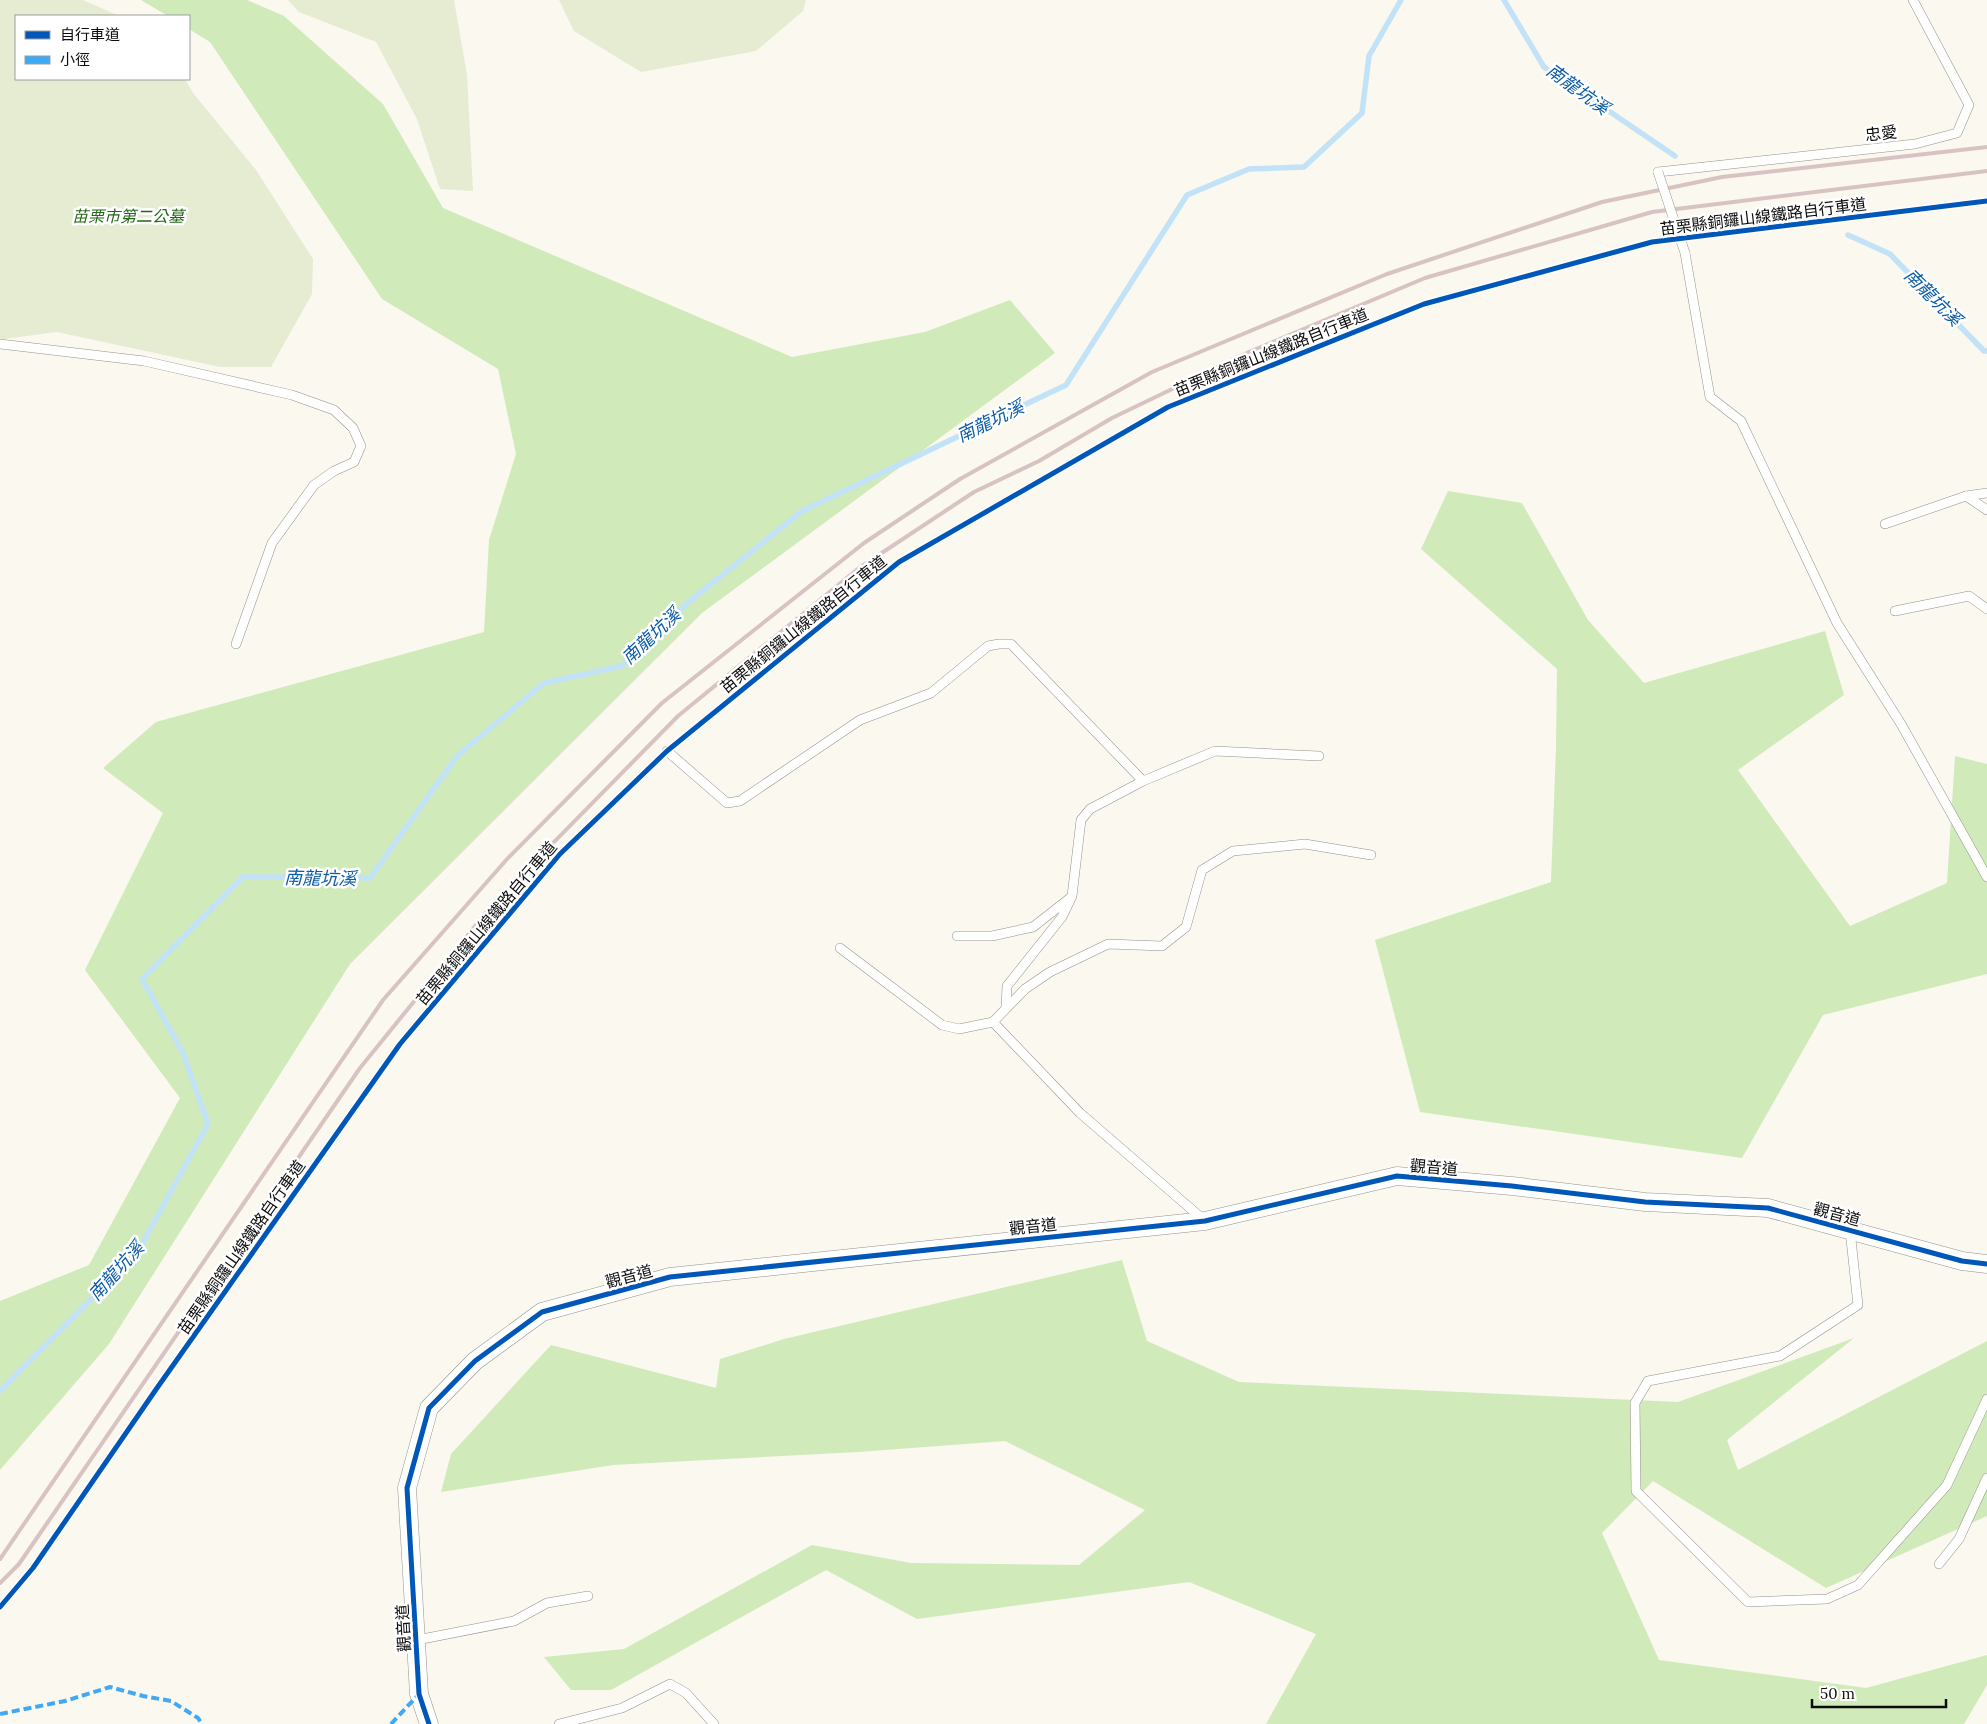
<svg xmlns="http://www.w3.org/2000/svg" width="1987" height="1724" font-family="Lora,'Noto Sans TC',serif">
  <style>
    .forest { fill: #d0eaba }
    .cemetery { fill: #e5ecd2 }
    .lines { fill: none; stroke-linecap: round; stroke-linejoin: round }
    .stream { stroke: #c2e2f7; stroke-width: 5.5 }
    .service-casing { stroke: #93928e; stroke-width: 10 }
    .minor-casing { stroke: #93928e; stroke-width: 19 }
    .service { stroke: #fefefd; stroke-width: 9 }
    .minor { stroke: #fefefd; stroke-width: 18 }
    .rail { stroke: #d8c3c2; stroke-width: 4 }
    .service-bridge-casing { stroke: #93928e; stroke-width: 10; stroke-linecap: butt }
    .service-bridge { stroke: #fefefd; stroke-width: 9 }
    .quiet { stroke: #3fa9f5; stroke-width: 4; stroke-dasharray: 8 4; stroke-linecap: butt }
    .cycleway-casing { stroke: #fff; stroke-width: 8 }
    .cycleway { stroke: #0057b8; stroke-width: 5 }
    .labels { text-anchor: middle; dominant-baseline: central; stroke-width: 5; stroke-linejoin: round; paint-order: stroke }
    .street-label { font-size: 16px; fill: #0c0c0c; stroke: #fff }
    .park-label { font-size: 16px; font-style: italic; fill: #236817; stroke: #fff }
    .water-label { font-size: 18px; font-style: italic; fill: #0b5ba7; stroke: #fff }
  </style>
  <rect width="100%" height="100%" fill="#faf8ef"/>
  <!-- forest -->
  <g class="forest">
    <path d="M141,0H247L284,16L383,104L443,208L792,357L925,332L1010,300L1055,353L702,613L350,964L109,1344L0,1470V1301L89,1265L180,1098L85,970L163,813L103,768L156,722L484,632L489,540L516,454L498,369L382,299L210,42L189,29V16H168Z"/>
    <path d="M1448,491L1522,503L1588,620L1644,683L1825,631L1844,695L1738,770L1850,926L1947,883L1955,756L1987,764V974L1823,1015L1742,1158L1420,1112L1375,940L1551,882L1556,748L1557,669L1421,549Z"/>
    <path d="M1122,1260L1147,1341L1239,1382L1678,1402L1854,1338L1727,1440L1738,1470L1987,1341V1516L1826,1588L1653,1481L1602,1533L1659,1660L1866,1688L1987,1655V1685L1964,1724H1266L1316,1634L1189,1582L917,1619L826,1570L611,1690H571L544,1657L624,1649L812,1545L911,1563L1079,1565L1145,1510L1005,1441L858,1452L613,1465L441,1492L451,1454L551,1345L716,1388L720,1359L784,1339Z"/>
  </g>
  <!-- cemetery -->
  <g class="cemetery">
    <path d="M0,0H83L119,16H16V79H185L193,93L256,170L313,259L312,294L271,367H220L57,332L4,339L0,343Z"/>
    <path d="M288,0H454L467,75L473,191L440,189L417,119L376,42L299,12Z"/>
    <path d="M559,0H806L803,11L756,51L641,72L574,31Z"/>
  </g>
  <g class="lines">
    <!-- stream -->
    <g class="stream">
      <path d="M1504,0L1544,67L1675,156"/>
      <path d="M1848,235L1890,254L1984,351H1987"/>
      <path d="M0,1391L137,1253L208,1124L183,1053L142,979L243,877L370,878L457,756L544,683L622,666L685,605L802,511L1066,385L1187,195L1249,169L1304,167L1362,113L1369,56L1401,0"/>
    </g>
    <defs>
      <g id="service">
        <path d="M1658,172L1915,144L1957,133L1969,105L1913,0"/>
        <path d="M1685,253L1710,397L1741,421L1837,623L1901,724L1987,877"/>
        <path d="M0,344L144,361L292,395L334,410L353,428L361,446L354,462L334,471L314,485L272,543L236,644"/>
        <path d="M1966,496L1987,510"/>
        <path d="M1885,524L1966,496L1987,493"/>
        <path d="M1895,611L1969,596L1987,609"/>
        <path d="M667,751L727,803L740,801L860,720L931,693L988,646L999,644H1011L1143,781"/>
        <path d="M957,936H992L1033,927L1070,898"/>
        <path d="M840,948L942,1025L959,1029L993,1022L1025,989L1050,972L1108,944L1162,946L1186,927L1202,870L1233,851L1305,844L1371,855"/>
        <path d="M1006,1008L1007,986L1062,917L1072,896L1081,820L1090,809L1143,781L1215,751L1319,756"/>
        <path d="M993,1022L1080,1113L1205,1221"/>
        <path d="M1850,1230L1858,1305L1780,1356L1648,1381L1635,1403L1636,1491L1748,1602L1827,1599L1858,1585L1947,1485L1987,1399"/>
        <path d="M1939,1564L1959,1539L1987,1478"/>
        <path d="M417,1640L514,1621L547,1603L588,1596"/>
        <path d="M559,1724L622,1708L670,1684L686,1693L714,1724"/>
      </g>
      <path id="minor" d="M429,1724L419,1694L407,1488L429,1408L475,1361L542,1312L670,1277L1205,1221L1397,1176L1512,1186L1645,1202L1768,1208L1962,1261L1987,1264"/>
    </defs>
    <!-- service casing -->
    <use href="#service" class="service-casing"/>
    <!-- minor casing -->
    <use href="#minor" class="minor-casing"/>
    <!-- service -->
    <use href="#service" class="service"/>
    <!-- minor -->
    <use href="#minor" class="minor"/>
    <!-- rail -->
    <g class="rail">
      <path d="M0,1559L383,1000L508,858L662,703L864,543L960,479L1152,372L1387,274L1602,202L1722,177L1987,147"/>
      <path d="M0,1583L19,1564L360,1068L493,904L678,716L859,568L974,492L1039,461L1112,418L1249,352L1425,278L1652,212L1987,171"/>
    </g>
    <defs>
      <path id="service-bridge" d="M1658,172L1685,253"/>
    </defs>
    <!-- service-bridge casing -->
    <use href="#service-bridge" class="service-bridge-casing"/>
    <!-- service-bridge -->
    <use href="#service-bridge" class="service-bridge"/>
    <!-- quiet -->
    <g class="quiet">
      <path d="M0,1714L65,1701L110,1687L143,1696L171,1701L198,1718L202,1724"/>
      <path d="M391,1724L419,1694"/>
    </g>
    <defs>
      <g id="cycleway">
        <path d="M0,1607L33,1568L157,1388L400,1044L560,854L667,751L899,562L1168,407L1424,304L1652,242L1987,201"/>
        <path d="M429,1724L419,1694L407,1488L429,1408L475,1361L542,1312L670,1277L1205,1221L1397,1176L1512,1186L1645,1202L1768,1208L1962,1261L1987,1264"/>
      </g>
    </defs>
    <!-- cycleway casing -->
    <use href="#cycleway" class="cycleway-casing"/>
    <!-- cycleway -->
    <use href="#cycleway" class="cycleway"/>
  </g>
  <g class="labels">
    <!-- street labels -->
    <g class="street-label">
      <text transform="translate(1881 133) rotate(-6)">忠愛</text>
      <text transform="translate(1763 216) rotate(-7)">苗栗縣銅鑼山線鐵路自行車道</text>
      <text transform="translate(1271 352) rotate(-22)">苗栗縣銅鑼山線鐵路自行車道</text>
      <text transform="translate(803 624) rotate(-39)">苗栗縣銅鑼山線鐵路自行車道</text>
      <text transform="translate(486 923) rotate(-50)">苗栗縣銅鑼山線鐵路自行車道</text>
      <text transform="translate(1434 1167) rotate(5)">觀音道</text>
      <text transform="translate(1837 1214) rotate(15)">觀音道</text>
      <text transform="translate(1033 1226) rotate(-6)">觀音道</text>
      <text transform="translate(241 1247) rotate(-55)">苗栗縣銅鑼山線鐵路自行車道</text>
      <text transform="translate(629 1276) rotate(-15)">觀音道</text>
      <text transform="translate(403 1628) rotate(-93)">觀音道</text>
    </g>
    <!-- park labels -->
    <g class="park-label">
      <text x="128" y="216">苗栗市第二公墓</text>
    </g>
    <!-- water labels -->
    <g class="water-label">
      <text transform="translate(1578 89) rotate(36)">南龍坑溪</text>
      <text transform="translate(1933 297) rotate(45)">南龍坑溪</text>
      <text transform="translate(990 421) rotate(-26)">南龍坑溪</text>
      <text transform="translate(651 636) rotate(-43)">南龍坑溪</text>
      <text transform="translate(320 878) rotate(1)">南龍坑溪</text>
      <text transform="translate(116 1271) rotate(-48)">南龍坑溪</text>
    </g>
  </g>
  <!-- legend -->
  <rect x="15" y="15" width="175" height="65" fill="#ffffff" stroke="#9e9e9e"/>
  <rect x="25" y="31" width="25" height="8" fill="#0057b8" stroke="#9e9e9e"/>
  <text x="60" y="40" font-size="15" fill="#0c0c0c">自行車道</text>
  <rect x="25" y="56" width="25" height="8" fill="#3fa9f5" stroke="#9e9e9e"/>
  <text x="60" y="65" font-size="15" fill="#0c0c0c">小徑</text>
  <!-- scale -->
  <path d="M1812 1699v8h134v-8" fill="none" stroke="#0c0c0c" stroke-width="2.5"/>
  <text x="1820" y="1699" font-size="15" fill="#0c0c0c" stroke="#ffffff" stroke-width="4" paint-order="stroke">50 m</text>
</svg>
